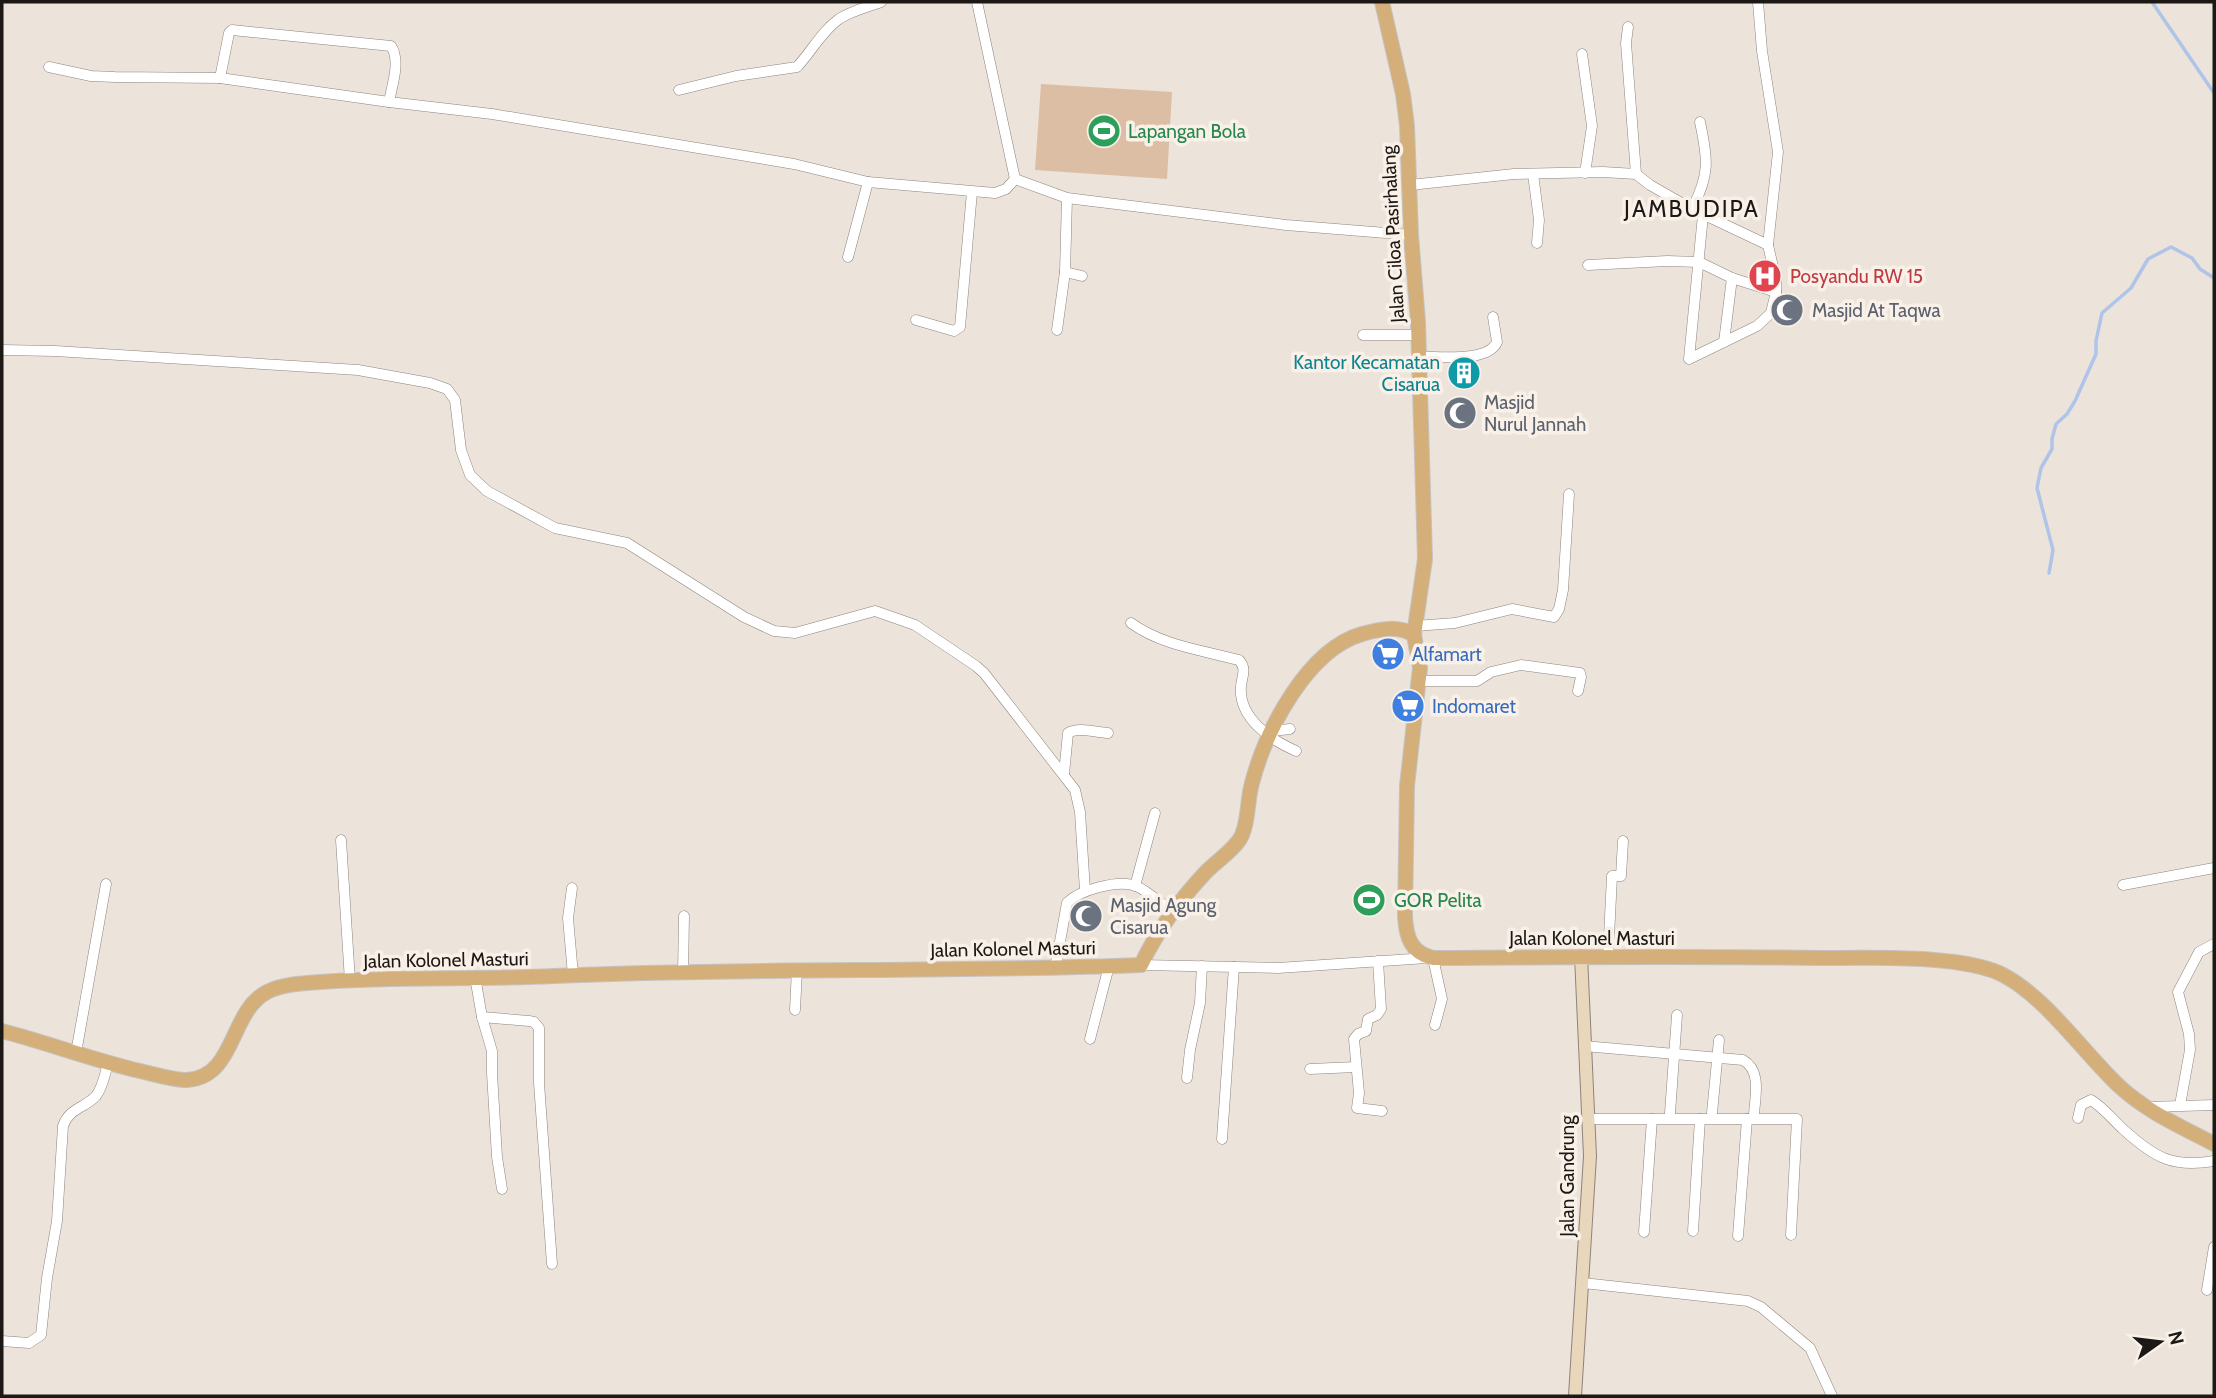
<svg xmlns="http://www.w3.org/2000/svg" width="2216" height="1398" font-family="Cabin,sans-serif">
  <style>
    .pitch { fill: #dbbea4 }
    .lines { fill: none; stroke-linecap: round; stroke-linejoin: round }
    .stream { stroke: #b0c3e8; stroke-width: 3.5 }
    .street-casing { stroke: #8d847d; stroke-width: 11 }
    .secondary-casing { stroke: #8d847d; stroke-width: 14 }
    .primary-casing { stroke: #c4c3c2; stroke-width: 16 }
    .street { stroke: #fff; stroke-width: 10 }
    .secondary { stroke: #e9d7bc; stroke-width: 12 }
    .primary { stroke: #d4af7a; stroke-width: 14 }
    .labels { text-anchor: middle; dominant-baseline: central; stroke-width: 7; stroke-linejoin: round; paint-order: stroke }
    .leisure-label { font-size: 19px; fill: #27864d; stroke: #f9f0e8; text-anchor: start }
    .street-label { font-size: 19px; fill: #1b1815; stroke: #f9f0e8 }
    .health-label { font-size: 19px; fill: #be3a42; stroke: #f9f0e8; text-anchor: start }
    .worship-label { font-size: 19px; fill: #5b616d; stroke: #f9f0e8; text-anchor: start }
    .culture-label { font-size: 19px; fill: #0d838f; stroke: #f9f0e8; text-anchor: end }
    .shop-label { font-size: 19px; fill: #366cbe; stroke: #f9f0e8; text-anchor: start }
    .quarter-label { font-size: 23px; letter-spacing: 2px; fill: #1b1815; stroke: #f9f0e8 }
  </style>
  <rect width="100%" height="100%" fill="#ece3db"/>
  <!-- pitch -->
  <path class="pitch" d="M1041,84L1172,92L1167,179L1035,170Z"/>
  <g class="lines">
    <!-- stream -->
    <g class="stream">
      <path d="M2152,2L2214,93"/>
      <path d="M2049,573L2053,550L2037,488L2041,468L2052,449V439L2056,424L2067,414L2075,401L2096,354V341L2102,313L2131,288L2148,259L2171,247L2192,258L2200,269L2214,278"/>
    </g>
    <defs>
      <g id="street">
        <path d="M1758,2L1762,51L1778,152L1768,245"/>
        <path d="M1628,27L1626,43L1636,174"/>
        <path d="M1582,54L1592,126L1585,173"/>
        <path d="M49,67L91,76L115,77L220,78L389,102L492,114L794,164L868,182L995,193L1006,189L1015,179L977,2"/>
        <path d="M220,78L229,33L232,30L391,46C401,61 392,85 389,102"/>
        <path d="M679,90L736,76L797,67C811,52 822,31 839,19C851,11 867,7 881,2"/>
        <path d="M1533,174L1539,220L1537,243"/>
        <path d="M1015,179L1067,198L1286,225L1411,235"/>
        <path d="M1410,185L1514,174L1603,172L1636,174L1650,185L1692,209L1768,245L1776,280V292L1771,313L1757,326L1689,359L1703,215"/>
        <path d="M1067,198L1065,272L1082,276"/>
        <path d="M1692,209C1710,174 1708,160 1700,122"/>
        <path d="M848,257L868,182"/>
        <path d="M1588,265L1667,261L1699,262L1732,278L1776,292"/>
        <path d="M916,320L954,331L960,327L972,192"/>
        <path d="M1057,330L1065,272"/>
        <path d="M1363,335H1418"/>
        <path d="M1724,342L1732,278"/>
        <path d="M2,350L55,351L358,370L430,383L447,389L455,400L461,450L470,475L487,491L555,528L627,543L744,617L774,631L795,633L875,611L915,625L976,666L984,673L1075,790L1080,812L1085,891"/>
        <path d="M1418,357C1438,356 1488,363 1497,342L1493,317"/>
        <path d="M1131,623C1163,646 1202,650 1239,660C1247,669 1242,676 1241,686C1238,718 1271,740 1296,751"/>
        <path d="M1415,626L1455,623L1512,609L1554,617L1559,609L1563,590L1569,494"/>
        <path d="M1418,681H1477L1491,672L1521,665L1580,673L1581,677L1578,691"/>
        <path d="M1272,731L1290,729"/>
        <path d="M1064,774L1068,733C1078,727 1095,732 1108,733"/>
        <path d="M341,840L350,981"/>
        <path d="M2123,885L2214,868"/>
        <path d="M1135,886L1155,813"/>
        <path d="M572,888L568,918L573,975"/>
        <path d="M1608,957L1612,876H1621L1623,841"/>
        <path d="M1433,958L1442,999L1435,1025"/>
        <path d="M1378,961L1381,1009L1377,1015L1368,1019L1366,1031L1358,1034L1354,1039L1359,1093L1357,1108L1382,1111"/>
        <path d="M1141,965L1278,968L1427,958"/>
        <path d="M1055,969L1067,903C1079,890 1119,879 1136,886C1148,891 1161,904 1173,912"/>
        <path d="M683,973L684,916"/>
        <path d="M475,977L482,1017L529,1021L534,1022L539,1028V1083L552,1264"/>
        <path d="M795,1010L797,969"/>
        <path d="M482,1017L492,1051V1073L497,1157L502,1189"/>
        <path d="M1090,1039L1109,966"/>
        <path d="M1584,1046L1743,1060C1762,1071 1755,1096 1754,1115"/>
        <path d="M76,1053L106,884"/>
        <path d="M1310,1069L1356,1067"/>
        <path d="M1187,1078L1190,1050L1200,1003L1202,966"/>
        <path d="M2180,1105L2190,1050L2189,1034L2178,992L2199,952L2214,944"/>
        <path d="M2148,1107L2214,1105"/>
        <path d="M1670,1113L1677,1015"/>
        <path d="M1712,1113L1719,1040"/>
        <path d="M2078,1118L2081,1105L2091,1100C2104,1108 2113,1120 2124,1130C2155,1158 2173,1168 2214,1161"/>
        <path d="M1587,1119H1797L1791,1235"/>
        <path d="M1222,1139L1234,967"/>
        <path d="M1693,1231L1700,1119"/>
        <path d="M1644,1232L1652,1119"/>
        <path d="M1738,1236L1747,1119"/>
        <path d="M1583,1283L1748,1301L1761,1307L1810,1348L1832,1396"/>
        <path d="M2207,1290L2214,1247"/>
        <path d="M2,1341L29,1343L41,1335L47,1278L57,1221L63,1126C69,1108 85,1108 96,1096C103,1087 105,1074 108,1063"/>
      </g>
      <path id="secondary" d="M1575,1396L1590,1156L1581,956"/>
      <g id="primary">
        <path d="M1382,2L1403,94L1407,126L1411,235L1418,322L1425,559L1414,635L1420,668L1407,786L1405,916C1406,937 1411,953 1433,958C1563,957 1692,956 1821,958C1868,958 1966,954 2005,976C2047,999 2084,1053 2119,1086C2147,1112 2182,1127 2214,1144"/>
        <path d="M2,1031C48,1043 93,1060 140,1071C154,1074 172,1080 187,1080C236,1077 229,1012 267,992C282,984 304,983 320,982C398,976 476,980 554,976C749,967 945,973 1141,965C1157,931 1179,901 1205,873C1215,862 1236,849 1242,835C1249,819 1247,800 1252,783C1266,730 1307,650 1362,634C1380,629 1398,625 1414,635"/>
      </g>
    </defs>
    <!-- street casing -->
    <use href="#street" class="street-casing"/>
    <!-- secondary casing -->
    <use href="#secondary" class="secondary-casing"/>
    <!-- primary casing -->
    <use href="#primary" class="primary-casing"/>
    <!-- street -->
    <use href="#street" class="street"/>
    <!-- secondary -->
    <use href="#secondary" class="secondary"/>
    <!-- primary -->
    <use href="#primary" class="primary"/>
  </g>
  <!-- icons -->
  <defs>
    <symbol id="stadium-disc" viewBox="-11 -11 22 22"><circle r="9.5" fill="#2e9e5b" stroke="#f9f0e8"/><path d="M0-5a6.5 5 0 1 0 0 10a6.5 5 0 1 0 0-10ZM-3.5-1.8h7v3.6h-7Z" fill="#fff"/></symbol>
    <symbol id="hospital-disc" viewBox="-11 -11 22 22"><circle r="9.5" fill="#e0444e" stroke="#f9f0e8"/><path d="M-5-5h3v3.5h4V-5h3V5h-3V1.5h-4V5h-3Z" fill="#fff"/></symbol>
    <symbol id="mosque-disc" viewBox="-11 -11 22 22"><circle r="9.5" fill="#6b7280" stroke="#f9f0e8"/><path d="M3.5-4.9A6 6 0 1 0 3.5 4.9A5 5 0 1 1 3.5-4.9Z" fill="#fff"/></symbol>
    <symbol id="building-disc" viewBox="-11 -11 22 22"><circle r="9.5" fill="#0f9aa8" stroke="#f9f0e8"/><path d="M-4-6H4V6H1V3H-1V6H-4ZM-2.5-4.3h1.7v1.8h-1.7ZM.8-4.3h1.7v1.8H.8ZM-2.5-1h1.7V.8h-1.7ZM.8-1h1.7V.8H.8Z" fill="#fff"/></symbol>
    <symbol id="supermarket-disc" viewBox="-11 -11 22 22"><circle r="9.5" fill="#3f7fe0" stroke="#f9f0e8"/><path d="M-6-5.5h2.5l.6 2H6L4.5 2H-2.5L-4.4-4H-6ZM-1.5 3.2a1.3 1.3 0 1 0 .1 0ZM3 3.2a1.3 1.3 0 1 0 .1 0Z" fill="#fff"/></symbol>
  </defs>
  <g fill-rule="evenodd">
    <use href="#stadium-disc" x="1085" y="112" width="38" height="38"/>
    <use href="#hospital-disc" x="1746" y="257" width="38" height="38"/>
    <use href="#mosque-disc" x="1768" y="291" width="38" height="38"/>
    <use href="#building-disc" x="1445" y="354" width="38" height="38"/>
    <use href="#mosque-disc" x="1441" y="394" width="38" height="38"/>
    <use href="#supermarket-disc" x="1369" y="635" width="38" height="38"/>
    <use href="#supermarket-disc" x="1389" y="687" width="38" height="38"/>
    <use href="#stadium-disc" x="1350" y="881" width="38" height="38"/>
    <use href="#mosque-disc" x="1067" y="897" width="38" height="38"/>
  </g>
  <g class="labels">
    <!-- leisure labels -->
    <g class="leisure-label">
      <text x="1128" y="131">Lapangan Bola</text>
      <text x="1394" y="900">GOR Pelita</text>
    </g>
    <!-- street labels -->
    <g class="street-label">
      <text transform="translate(1393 234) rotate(-93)">Jalan Ciloa Pasirhalang</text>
      <text x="1592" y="938">Jalan Kolonel Masturi</text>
      <text transform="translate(1013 949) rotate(-1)">Jalan Kolonel Masturi</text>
      <text transform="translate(446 960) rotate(-1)">Jalan Kolonel Masturi</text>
      <text transform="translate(1567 1176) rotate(-90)">Jalan Gandrung</text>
    </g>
    <!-- health labels -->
    <g class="health-label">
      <text x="1790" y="276">Posyandu RW 15</text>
    </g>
    <!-- worship labels -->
    <g class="worship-label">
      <text x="1812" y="310">Masjid At Taqwa</text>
      <text x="1484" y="402">Masjid<tspan x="1484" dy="22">Nurul Jannah</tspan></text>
      <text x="1110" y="905">Masjid Agung<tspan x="1110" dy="22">Cisarua</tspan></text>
    </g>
    <!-- culture labels -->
    <g class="culture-label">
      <text x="1440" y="362">Kantor Kecamatan<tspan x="1440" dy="22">Cisarua</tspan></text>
    </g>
    <!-- shop labels -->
    <g class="shop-label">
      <text x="1412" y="654">Alfamart</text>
      <text x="1432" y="706">Indomaret</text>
    </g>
    <!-- quarter labels -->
    <g class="quarter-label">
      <text x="1692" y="209">JAMBUDIPA</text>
    </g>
  </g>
  <!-- border -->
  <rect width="2216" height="1398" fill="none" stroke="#1b1815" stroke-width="7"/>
  <!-- north arrow -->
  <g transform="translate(2160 1342) rotate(76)" stroke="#f9f0e8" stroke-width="5" paint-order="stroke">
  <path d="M0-5L12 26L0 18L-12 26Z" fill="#1b1815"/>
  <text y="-10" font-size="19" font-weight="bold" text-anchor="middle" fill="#1b1815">N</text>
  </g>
</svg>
